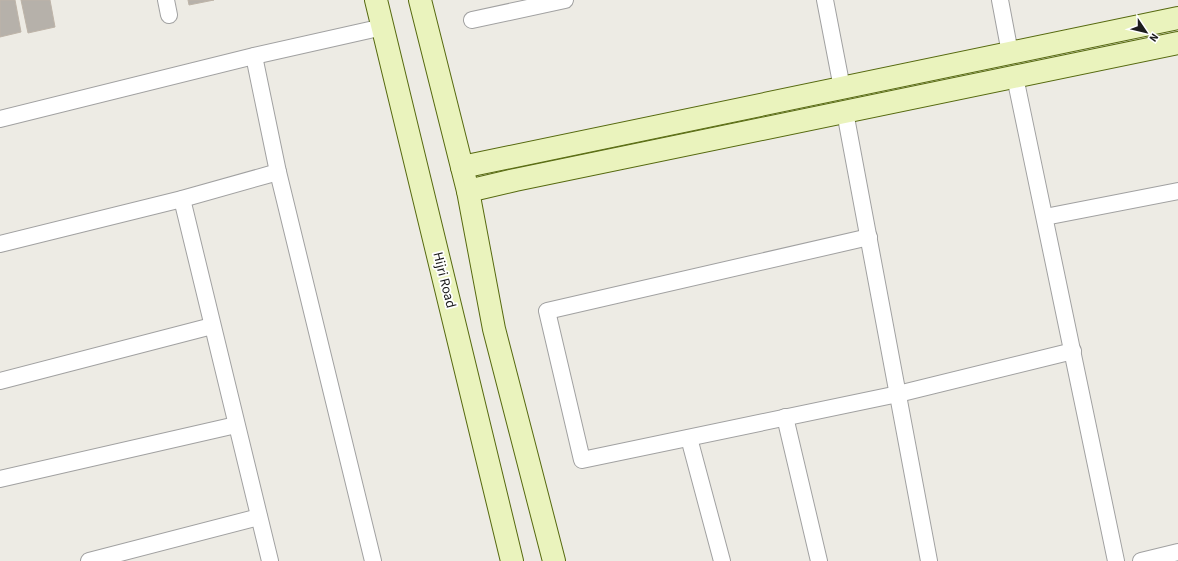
<svg xmlns="http://www.w3.org/2000/svg" width="1178" height="561" font-family="'Source Sans 3',sans-serif">
  <style>
    .building { fill: #b6b1aa; stroke: #beb4a8 }
    .lines { fill: none; stroke-linecap: round; stroke-linejoin: round }
    .street-casing { stroke: #a1a1a1; stroke-width: 18 }
    .secondary-casing { stroke: #56690f; stroke-width: 24 }
    .street { stroke: #fff; stroke-width: 16 }
    .secondary { stroke: #eaf3bd; stroke-width: 22 }
    .labels { text-anchor: middle; dominant-baseline: central; stroke-width: 3.5; stroke-linejoin: round; paint-order: stroke }
    .street-label { font-size: 14px; fill: #1d1d1d; stroke: #fff }
  </style>
  <rect width="100%" height="100%" fill="#edebe4"/>
  <!-- building -->
  <g class="building">
    <path d="M0,0H15L21,32L0,37Z"/>
    <path d="M21,0H50L55,27L28,33Z"/>
    <path d="M188,0H214L189,5Z"/>
  </g>
  <g class="lines">
    <defs>
      <g id="street">
        <path d="M166,0L169,15"/>
        <path d="M825,0L842,88"/>
        <path d="M1000,0L1010,53"/>
        <path d="M472,20L565,0"/>
        <path d="M254,56L278,172L373,561"/>
        <path d="M1015,77L1116,561"/>
        <path d="M845,112L929,561"/>
        <path d="M0,119L254,56L383,27"/>
        <path d="M182,199L270,561"/>
        <path d="M1045,217L1178,191"/>
        <path d="M869,237L547,311L582,460L898,394L1073,351"/>
        <path d="M0,244L182,199L278,172"/>
        <path d="M0,381L212,326"/>
        <path d="M785,417L819,561"/>
        <path d="M689,438L722,561"/>
        <path d="M0,479L236,425"/>
        <path d="M89,561L259,517"/>
        <path d="M1141,561L1178,552"/>
      </g>
      <g id="secondary">
        <path d="M376,0L512,561"/>
        <path d="M420,0L468,191L494,329L554,561"/>
        <path d="M462,167L1178,18"/>
        <path d="M468,191L515,180L1178,43"/>
      </g>
    </defs>
    <!-- street casing -->
    <use href="#street" class="street-casing"/>
    <!-- secondary casing -->
    <use href="#secondary" class="secondary-casing"/>
    <!-- street -->
    <use href="#street" class="street"/>
    <!-- secondary -->
    <use href="#secondary" class="secondary"/>
  </g>
  <g class="labels">
    <!-- street labels -->
    <g class="street-label">
      <text transform="translate(444 280) rotate(76)">Hijri Road</text>
    </g>
  </g>
  <!-- north arrow -->
  <g transform="translate(1146 32) rotate(125)" stroke="#ffffff" stroke-width="3" paint-order="stroke">
  <path d="M0-3L7 15L0 10L-7 15Z" fill="#1d1d1d"/>
  <text y="-6" font-size="11" font-weight="bold" text-anchor="middle" fill="#1d1d1d">N</text>
  </g>
</svg>
